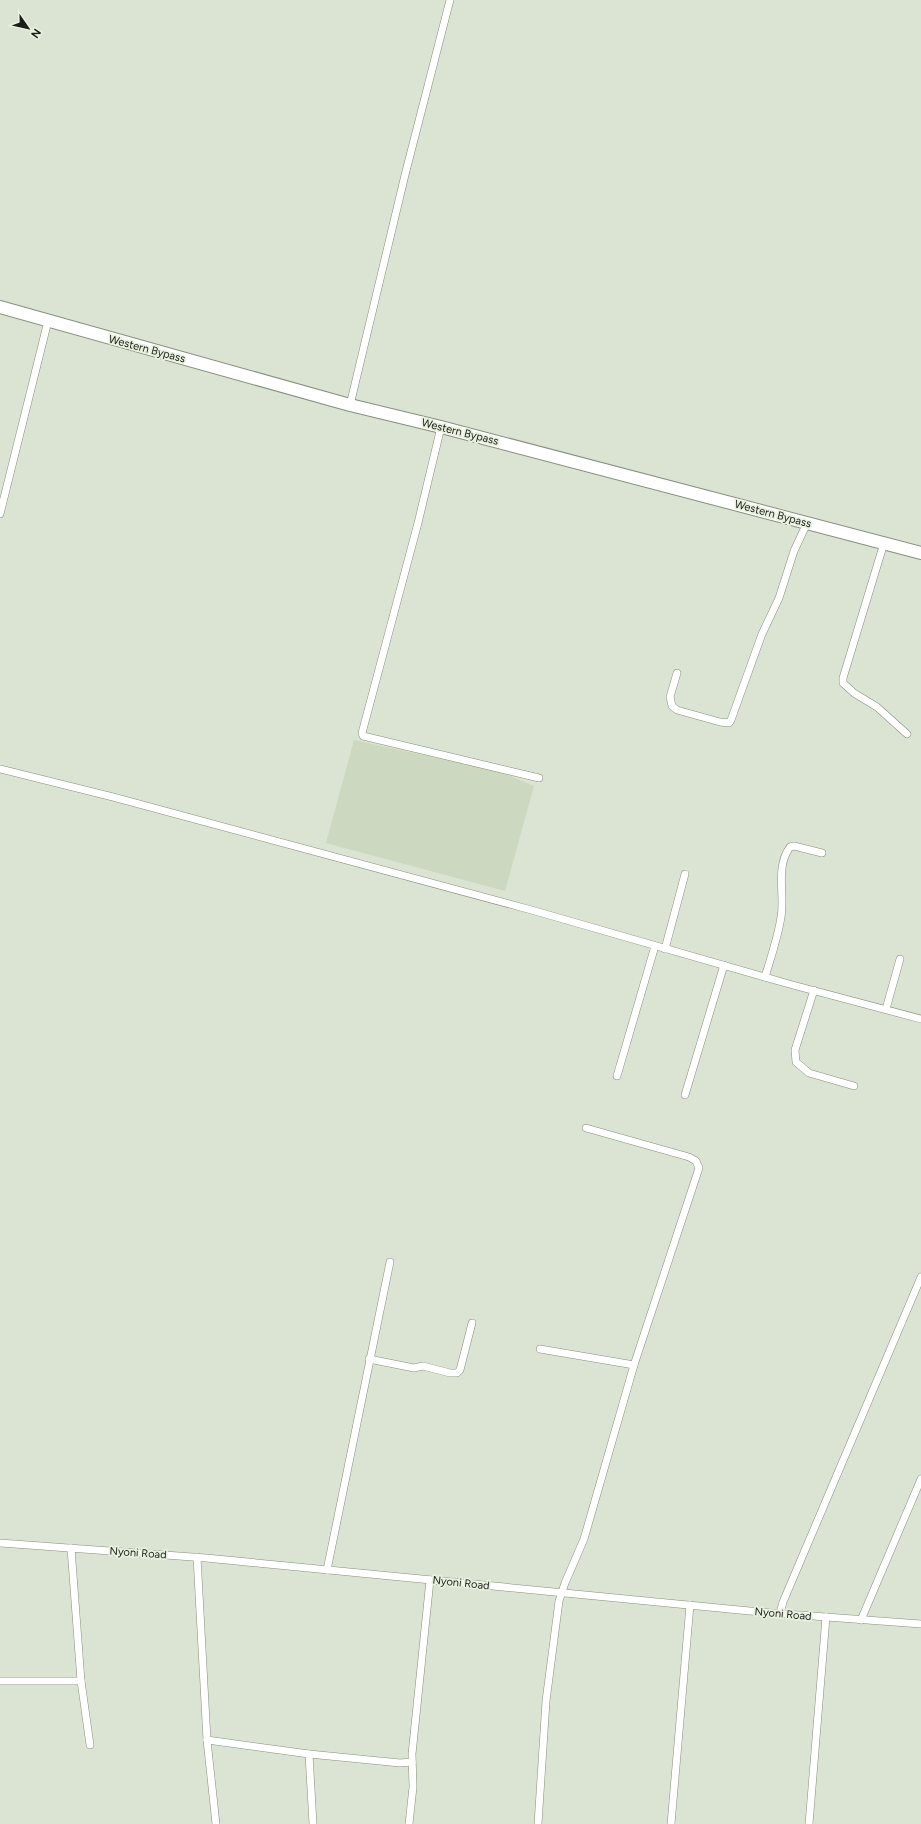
<svg xmlns="http://www.w3.org/2000/svg" width="921" height="1824" font-family="Figtree,sans-serif">
  <style>
    .built { fill: #ccd8bf }
    .lines { fill: none; stroke-linecap: round; stroke-linejoin: round }
    .street-casing { stroke: #878f7f; stroke-width: 8 }
    .primary-casing { stroke: #878f7f; stroke-width: 14 }
    .street { stroke: #fff; stroke-width: 7 }
    .primary { stroke: #fff; stroke-width: 12 }
    .labels { text-anchor: middle; dominant-baseline: central; stroke-width: 3.5; stroke-linejoin: round; paint-order: stroke }
    .street-label { font-size: 11px; fill: #1b1e18; stroke: #e8f1df }
  </style>
  <rect width="100%" height="100%" fill="#dbe3d2"/>
  <!-- built -->
  <path class="built" d="M354,740L501,772L534,786L505,891L326,843Z"/>
  <g class="lines">
    <defs>
      <g id="street">
        <path d="M350,405L405,175L450,0"/>
        <path d="M441,427L418,523L362,733L363,736L539,778"/>
        <path d="M0,514L48,321"/>
        <path d="M884,543L843,678V683L854,693L877,707L907,734"/>
        <path d="M677,673L670,697L672,706L677,710L720,722L729,723L731,720L762,634L779,598L794,551L807,523"/>
        <path d="M0,769L113,797L535,911L789,984L921,1019"/>
        <path d="M665,949L685,874"/>
        <path d="M765,977C771,957 778,937 781,917C785,895 775,867 790,847L794,846L822,853"/>
        <path d="M814,990L795,1050L796,1062L809,1073L854,1086"/>
        <path d="M886,1009L900,959"/>
        <path d="M617,1076L655,946"/>
        <path d="M685,1095L724,965"/>
        <path d="M540,1349L634,1365"/>
        <path d="M369,1359L414,1368L423,1366L450,1373H457L460,1370L472,1323"/>
        <path d="M0,1543L206,1558L760,1612L921,1624"/>
        <path d="M71,1548L81,1681L90,1745"/>
        <path d="M197,1557L207,1740L216,1824"/>
        <path d="M327,1570L390,1262"/>
        <path d="M780,1613L783,1602L921,1277"/>
        <path d="M861,1620L921,1479"/>
        <path d="M0,1681H81"/>
        <path d="M207,1740L309,1754L400,1763L412,1762"/>
        <path d="M309,1754L313,1824"/>
        <path d="M409,1824L413,1787L412,1754L430,1580"/>
        <path d="M538,1824L546,1701L559,1601L565,1583L584,1539L634,1365L699,1168L696,1161L689,1157L586,1128"/>
        <path d="M671,1824L690,1605"/>
        <path d="M809,1824L826,1617"/>
      </g>
      <path id="primary" d="M0,307L350,405L441,427L921,553"/>
    </defs>
    <!-- street casing -->
    <use href="#street" class="street-casing"/>
    <!-- primary casing -->
    <use href="#primary" class="primary-casing"/>
    <!-- street -->
    <use href="#street" class="street"/>
    <!-- primary -->
    <use href="#primary" class="primary"/>
  </g>
  <g class="labels">
    <!-- street labels -->
    <g class="street-label">
      <text transform="translate(147 349) rotate(15)">Western Bypass</text>
      <text transform="translate(460 432) rotate(14)">Western Bypass</text>
      <text transform="translate(773 514) rotate(15)">Western Bypass</text>
      <text transform="translate(138 1553) rotate(4)">Nyoni Road</text>
      <text transform="translate(461 1583) rotate(6)">Nyoni Road</text>
      <text transform="translate(783 1614) rotate(5)">Nyoni Road</text>
    </g>
  </g>
  <!-- north arrow -->
  <g transform="translate(28 28) rotate(124)" stroke="#e8f1df" stroke-width="3" paint-order="stroke">
  <path d="M0-3L7 15L0 10L-7 15Z" fill="#1b1e18"/>
  <text y="-6" font-size="11" font-weight="bold" text-anchor="middle" fill="#1b1e18">N</text>
  </g>
</svg>
